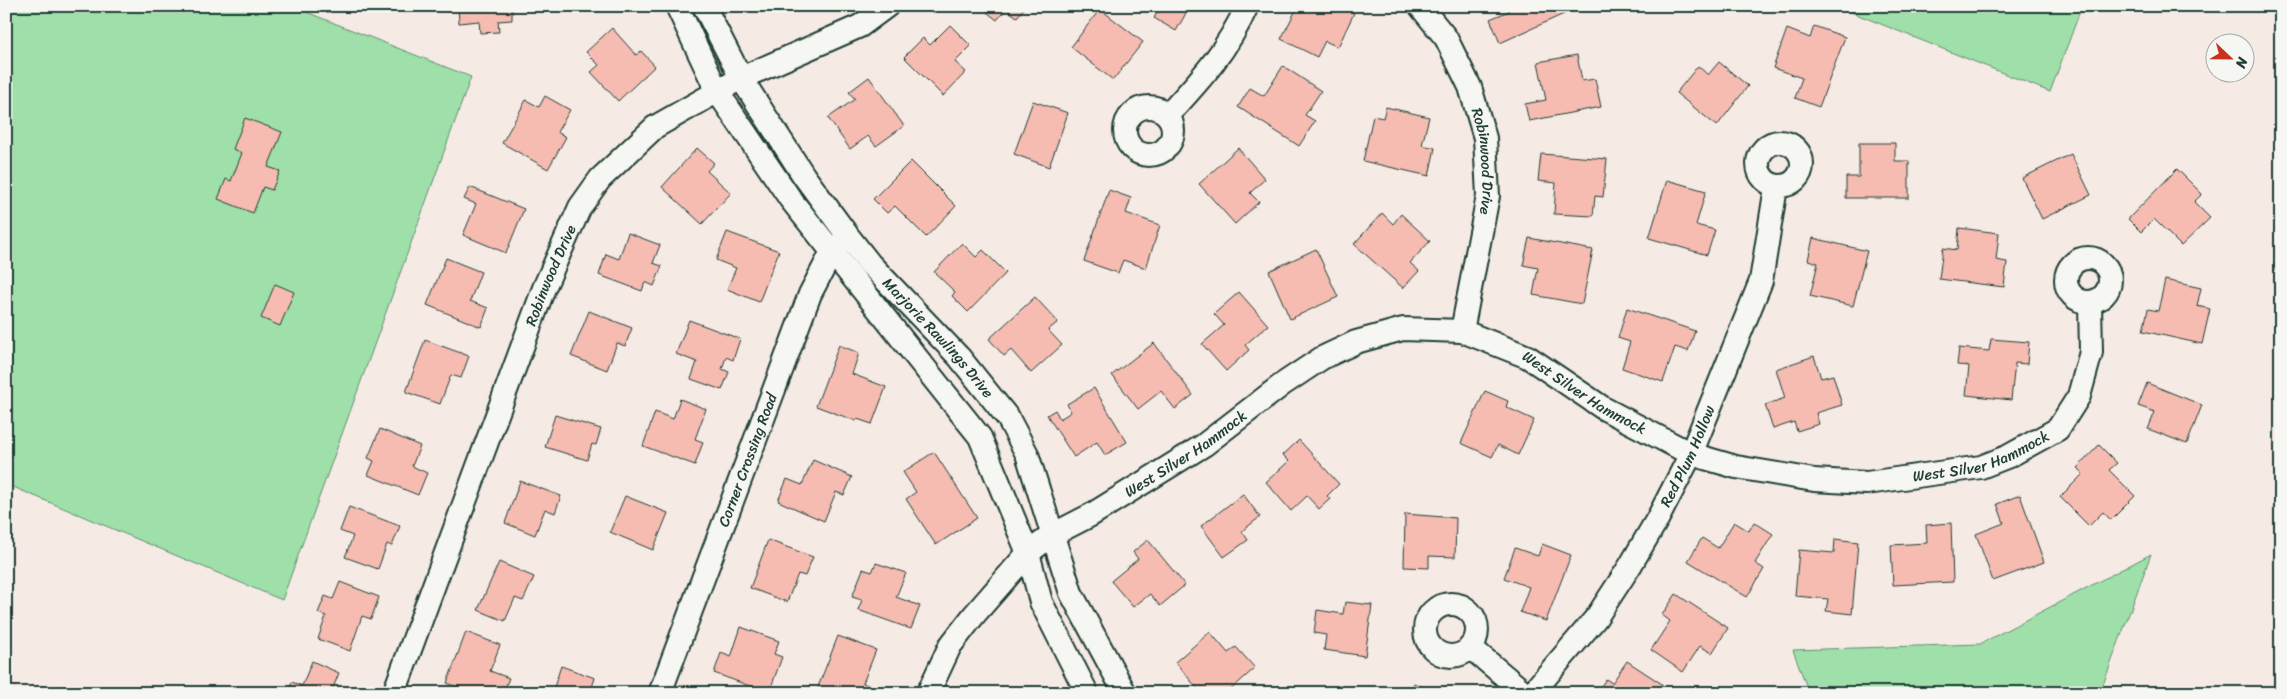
<svg xmlns="http://www.w3.org/2000/svg" width="2287" height="699" font-family="Sriracha,sans-serif">
  <style>
    .green { fill: #9fe0aa; stroke: #5f8e6f }
    .building { fill: #f6bcb1; stroke: #1f3d34 }
    .lines { fill: none; stroke-linecap: round; stroke-linejoin: round }
    .street-casing { stroke: #1f3d34; stroke-width: 26 }
    .street { stroke: #f6f6f2; stroke-width: 22 }
    .labels { text-anchor: middle; dominant-baseline: central; stroke-width: 5; stroke-linejoin: round; paint-order: stroke }
    .street-label { font-size: 15px; fill: #1f3d34; stroke: #f6f6f2 }
  </style>
  <rect width="100%" height="100%" fill="#f6eae5"/>
  <filter id="ink" filterUnits="userSpaceOnUse"><feTurbulence type="fractalNoise" baseFrequency=".02" numOctaves="2"/><feDisplacementMap in="SourceGraphic" scale="10" xChannelSelector="R" yChannelSelector="G"/><feConvolveMatrix kernelMatrix="1 2 1 2 8 2 1 2 1" color-interpolation-filters="sRGB"/></filter>
  <g filter="url(#ink)">
    <!-- green -->
    <g class="green">
      <path d="M6,6H291L471,77L282,600L6,484Z"/>
      <path d="M1836,6H2082L2050,92Z"/>
      <path d="M2151,554L2100,693H1809L1793,650L1980,644Z"/>
    </g>
    <!-- building -->
    <g class="building">
      <path d="M458,6H512V20L498,21L499,32L480,33L479,21L459,23Z"/>
      <path d="M979,6H1026L1017,17L1006,9L997,20Z"/>
      <path d="M1150,6H1190L1176,31L1154,18L1158,11Z"/>
      <path d="M1298,6H1341L1354,13L1338,47L1325,41L1317,57L1281,39Z"/>
      <path d="M1507,6H1563L1566,13L1500,43L1490,19L1509,11Z"/>
      <path d="M1100,9L1143,42L1113,80L1071,47Z"/>
      <path d="M950,25L971,46L955,62L966,72L943,96L904,57L923,38L930,45Z"/>
      <path d="M1814,26L1845,37L1819,107L1795,98L1802,78L1773,68L1787,29L1810,38Z"/>
      <path d="M612,28L636,55L641,51L655,66L618,101L591,72L599,65L586,52Z"/>
      <path d="M1577,55L1582,81L1595,79L1601,107L1529,121L1525,104L1546,100L1538,62Z"/>
      <path d="M1719,62L1748,86L1717,126L1676,93L1698,66L1708,75Z"/>
      <path d="M1283,66L1321,91L1305,115L1315,121L1299,146L1238,107L1250,88L1264,96Z"/>
      <path d="M869,77L904,126L876,146L868,136L850,149L828,118L855,99L849,92Z"/>
      <path d="M545,96L570,110L557,132L566,137L548,169L502,143L526,100L539,107Z"/>
      <path d="M1033,101L1068,113L1049,167L1014,154Z"/>
      <path d="M1386,107L1429,117L1422,145L1435,148L1429,176L1363,161L1373,116L1383,118Z"/>
      <path d="M245,118L282,132L268,167L280,171L272,190L263,187L253,213L218,199L226,179L231,181L242,153L233,149Z"/>
      <path d="M1859,143H1895V161H1909V198H1846V177H1859Z"/>
      <path d="M697,148L714,163L707,171L731,193L702,224L662,187Z"/>
      <path d="M1238,148L1265,179L1250,193L1259,202L1235,224L1199,184Z"/>
      <path d="M1541,154L1607,159L1603,197L1595,196L1593,216L1554,214L1556,183L1538,181Z"/>
      <path d="M2071,154L2091,195L2042,219L2022,178Z"/>
      <path d="M911,161L956,206L926,237L895,206L887,213L873,199Z"/>
      <path d="M2177,169L2202,194L2194,202L2210,218L2181,246L2154,219L2141,232L2128,219Z"/>
      <path d="M1667,180L1706,191L1696,225L1715,230L1707,255L1649,238Z"/>
      <path d="M470,187L524,209L506,253L463,235L476,204L464,199Z"/>
      <path d="M1109,190L1131,198L1126,213L1160,225L1146,268L1123,260L1118,273L1084,261Z"/>
      <path d="M1382,213L1393,224L1401,214L1430,241L1410,263L1419,271L1403,288L1354,244Z"/>
      <path d="M1959,228L1999,233L1996,260L2007,262L2004,287L1939,279L1943,248L1957,250Z"/>
      <path d="M727,232L779,251L759,302L727,289L736,268L716,260Z"/>
      <path d="M628,233L660,245L653,263L662,266L654,286L645,282L642,291L599,275L606,254L619,259Z"/>
      <path d="M1529,238L1593,250L1582,304L1533,295L1538,268L1523,265Z"/>
      <path d="M1813,238L1867,251L1853,306L1810,296L1818,263L1808,260Z"/>
      <path d="M962,243L976,257L983,250L1006,273L968,312L952,296L955,292L934,272Z"/>
      <path d="M1316,249L1338,297L1290,319L1269,271Z"/>
      <path d="M446,258L481,272L470,301L488,308L481,327L427,305Z"/>
      <path d="M2165,280L2201,288L2197,306L2210,309L2202,344L2143,331L2148,309L2158,311Z"/>
      <path d="M275,284L294,292L280,326L261,318Z"/>
      <path d="M1239,292L1268,325L1245,345L1249,350L1226,371L1202,344L1224,325L1214,314Z"/>
      <path d="M1035,297L1058,322L1048,330L1062,345L1031,373L1011,350L1004,356L989,339Z"/>
      <path d="M1627,308L1695,331L1688,351L1675,347L1663,382L1622,368L1630,342L1618,338Z"/>
      <path d="M589,311L632,328L625,346L617,343L607,370L571,356Z"/>
      <path d="M689,320L740,339L733,360L726,357L722,369L729,372L722,390L691,379L697,362L676,354Z"/>
      <path d="M1991,339L2029,342L2027,364L2015,363L2011,400L1966,395L1969,366L1957,365L1959,348L1989,351Z"/>
      <path d="M425,340L469,356L461,378L451,375L440,404L406,392Z"/>
      <path d="M1154,343L1193,395L1175,409L1161,391L1138,409L1112,375Z"/>
      <path d="M839,345L859,353L852,374L886,387L872,424L857,419L856,421L816,406Z"/>
      <path d="M1814,356L1821,378L1833,375L1842,405L1816,413L1819,424L1797,431L1794,422L1773,429L1765,405L1785,398L1776,369Z"/>
      <path d="M2147,383L2202,405L2187,444L2148,429L2155,412L2138,406Z"/>
      <path d="M1094,388L1127,442L1105,455L1097,442L1074,457L1047,415L1055,410L1060,419L1071,412L1067,404Z"/>
      <path d="M1485,391L1508,401L1506,407L1534,420L1518,455L1498,445L1492,457L1461,443Z"/>
      <path d="M680,399L706,409L695,439L703,442L695,465L643,446L655,412L673,419Z"/>
      <path d="M555,415L601,429L596,445L592,444L587,460L545,447Z"/>
      <path d="M380,429L420,446L412,466L427,473L418,495L368,475L374,461L368,458Z"/>
      <path d="M1299,440L1339,484L1327,496L1330,499L1319,509L1307,496L1291,511L1266,482L1289,461L1283,455Z"/>
      <path d="M2099,445L2117,463L2109,470L2135,496L2111,520L2103,512L2089,526L2060,497L2083,474L2077,468Z"/>
      <path d="M934,452L977,518L936,545L906,499L916,492L903,472Z"/>
      <path d="M813,460L852,477L844,495L836,492L824,521L778,501L787,479L802,485Z"/>
      <path d="M520,481L561,496L555,513L545,509L535,535L505,523Z"/>
      <path d="M1243,494L1260,517L1242,531L1248,540L1224,557L1201,526Z"/>
      <path d="M2020,495L2044,562L1993,581L1976,534L2004,523L1997,504Z"/>
      <path d="M625,496L668,513L653,550L610,532Z"/>
      <path d="M349,507L400,526L392,546L387,544L378,569L345,557L353,536L340,531Z"/>
      <path d="M1405,514L1456,518L1455,557L1429,556V568L1404,567Z"/>
      <path d="M1734,522L1749,531L1754,522L1773,534L1755,563L1764,569L1747,597L1688,561L1702,538L1718,548Z"/>
      <path d="M1951,523L1953,582L1893,585L1891,545L1927,543L1926,525Z"/>
      <path d="M1835,539L1858,542L1852,614L1826,611L1828,599L1795,596L1799,550L1834,553Z"/>
      <path d="M768,540L813,557L805,576L798,574L787,602L750,588Z"/>
      <path d="M1148,540L1185,585L1160,606L1150,594L1133,607L1111,581L1138,559L1133,552Z"/>
      <path d="M1542,544L1571,555L1546,621L1520,612L1529,587L1504,578L1515,548L1538,556Z"/>
      <path d="M499,562L534,577L523,601L515,598L505,621L478,610Z"/>
      <path d="M876,563L906,573L896,597L920,606L911,629L858,610L862,600L852,597L863,569L872,572Z"/>
      <path d="M340,582L379,597L371,619L362,616L350,651L318,639L326,616L318,613L325,596L333,599Z"/>
      <path d="M1676,594L1728,628L1712,653L1700,646L1683,672L1651,650L1670,621L1662,615Z"/>
      <path d="M1345,602L1372,605L1365,656L1324,650L1326,635L1314,633L1317,610L1343,614Z"/>
      <path d="M741,627L779,641L774,654L782,657L769,693L714,673L721,653L731,657Z"/>
      <path d="M466,632L500,645L490,671L509,678L503,693H472L447,683Z"/>
      <path d="M1210,632L1228,653L1236,647L1255,668L1227,693H1192L1197,688L1175,662Z"/>
      <path d="M838,636L876,650L863,683L881,691L880,693H832L818,687Z"/>
      <path d="M312,661L339,673L331,693H288L292,682L302,686Z"/>
      <path d="M1627,661L1662,684L1656,693H1596L1606,679L1612,683Z"/>
      <path d="M561,666L595,678L590,693H552Z"/>
      <path d="M1414,683L1435,693H1410Z"/>
    </g>
    <g class="lines">
      <defs>
        <g id="street">
          <path d="M677,6L717,91L791,200L980,437L1028,553L1041,602L1087,693"/>
          <path id="s1" d="M704,6L741,78L804,176L848,236L870,264L959,357L1008,418L1027,454L1071,593L1125,693"/>
          <path id="s2" d="M1420,6L1446,38L1470,87L1485,138L1488,196L1462,331"/>
          <circle cx="1149" cy="131" r="24"/>
          <path d="M1168,115C1201,79 1227,51 1247,6"/>
          <circle cx="1780" cy="164" r="22"/>
          <circle cx="2088" cy="280" r="22"/>
          <circle cx="1451" cy="630" r="26"/>
          <path d="M1470,647L1525,693"/>
          <path id="s3" d="M394,693L544,288L580,207L600,179L655,127L741,78L860,26L887,6"/>
          <path id="s4" d="M660,693L810,294L832,252L840,244"/>
          <path id="s5" d="M928,693L950,646L974,615L1028,553L1052,535L1091,515L1204,445L1283,384L1322,358L1356,342L1403,329L1462,331L1528,357L1603,408L1691,454L1736,467L1814,480L1867,483L1981,467L2009,456L2058,429L2079,396L2091,352L2090,303"/>
          <path id="s6" d="M1532,693L1596,618L1630,566L1658,518L1691,454L1761,281L1776,187"/>
        </g>
      </defs>
      <!-- street casing -->
      <use href="#street" class="street-casing"/>
      <!-- street -->
      <use href="#street" class="street"/>
    </g>
  </g>
  <g class="labels">
    <!-- street labels -->
    <g class="street-label">
      <text stroke="none"><textPath href="#s2" startOffset="172">Robinwood Drive</textPath></text>
      <text stroke="none"><textPath href="#s3" startOffset="446">Robinwood Drive</textPath></text>
      <text stroke="none"><textPath href="#s1" startOffset="408">Marjorie Rawlings Drive</textPath></text>
      <text stroke="none"><textPath href="#s5" startOffset="810">West Silver Hammock</textPath></text>
      <text stroke="none"><textPath href="#s5" startOffset="360">West Silver Hammock</textPath></text>
      <text stroke="none"><textPath href="#s5" startOffset="1230">West Silver Hammock</textPath></text>
      <text stroke="none"><textPath href="#s6" startOffset="285">Red Plum Hollow</textPath></text>
      <text stroke="none"><textPath href="#s4" startOffset="249">Corner Crossing Road</textPath></text>
    </g>
  </g>
  <!-- margin -->
  <rect width="2287" height="699" fill="none" stroke="#f6f6f2" stroke-width="25"/>
  <rect x="12" y="12" width="2262" height="674" fill="none" stroke="#1f3d34" stroke-width="2" filter="url(#ink)"/>
  <!-- north arrow -->
  <g transform="translate(2230 58) rotate(112)"><circle r="24" fill="#f6f6f2" stroke="#a0aca6"/>
  <path d="M0-4L9 19L0 12L-9 19Z" fill="#c8321e"/>
  <text y="-8" font-size="14" font-weight="bold" text-anchor="middle" fill="#1f3d34">N</text>
  </g>
</svg>
